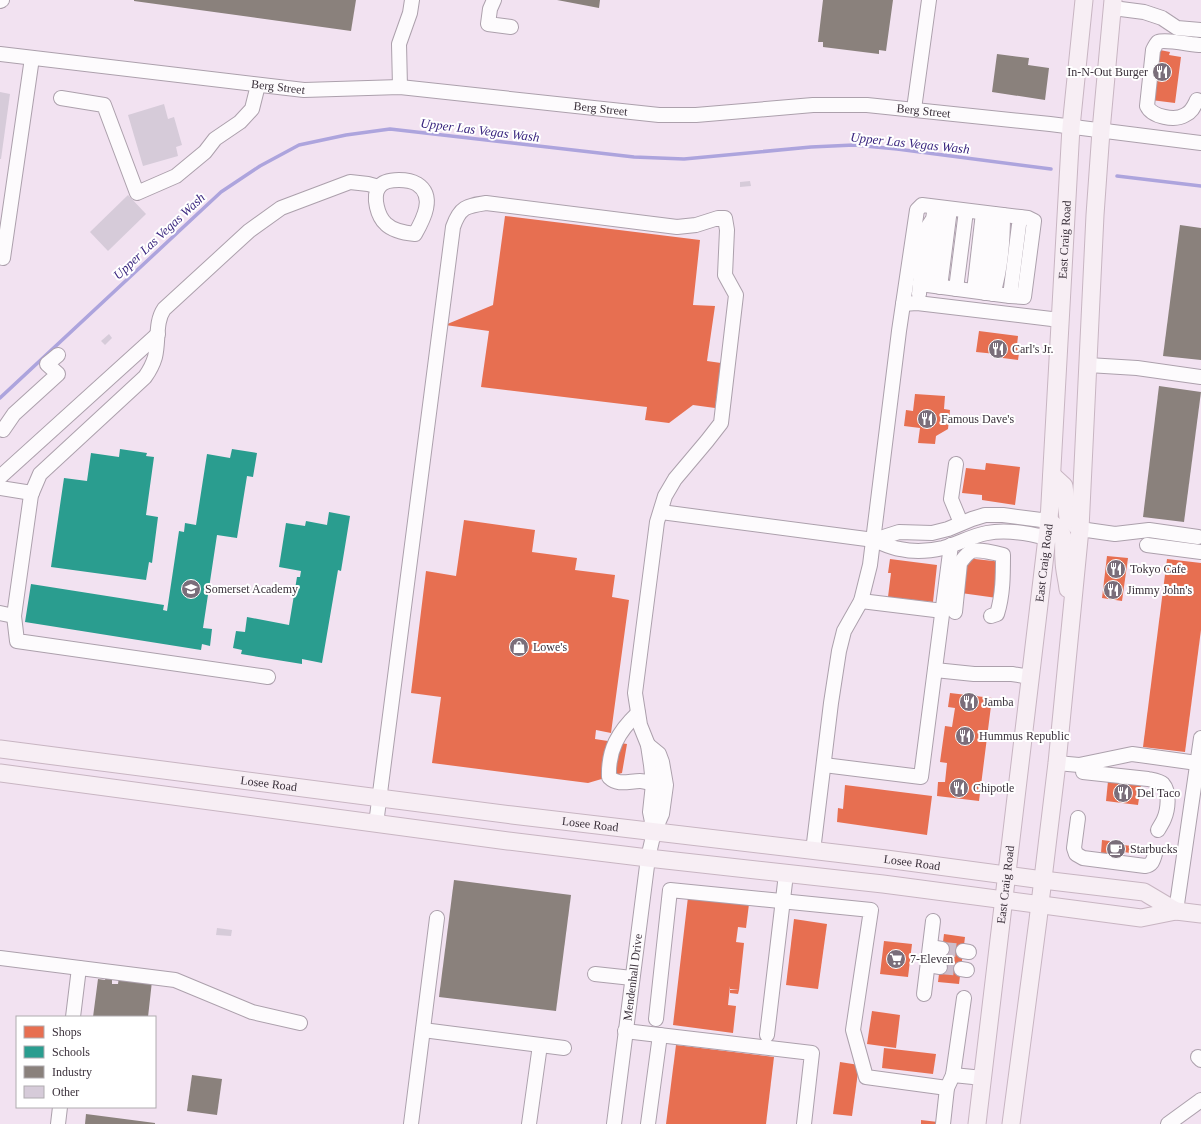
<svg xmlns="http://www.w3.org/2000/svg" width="1201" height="1124" font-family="Georgia,serif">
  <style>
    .shops { fill: #e76f51 }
    .schools { fill: #2a9d8f }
    .industry { fill: #8a817c }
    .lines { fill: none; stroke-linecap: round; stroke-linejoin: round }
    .stream { stroke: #ada4dd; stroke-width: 3.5 }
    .building { fill: #d6cbd9 }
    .minor-tunnel { stroke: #cdbecc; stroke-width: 14; stroke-dasharray: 14 7; stroke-linecap: butt }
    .minor-casing { stroke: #aca0ac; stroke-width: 16 }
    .major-casing { stroke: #c8b5c2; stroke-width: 19 }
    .minor { stroke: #fdfbfd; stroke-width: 14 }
    .major { stroke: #f7eef4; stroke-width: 17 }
    .labels { text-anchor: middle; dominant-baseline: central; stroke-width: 4; stroke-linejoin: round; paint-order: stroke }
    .poi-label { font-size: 12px; fill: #3a303a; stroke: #fff; text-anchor: start }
    .street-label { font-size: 12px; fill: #3a303a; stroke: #fff }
    .water-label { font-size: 13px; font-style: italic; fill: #3a267f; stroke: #fff }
  </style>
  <rect width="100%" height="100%" fill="#f2e2f1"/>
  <!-- shops -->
  <g class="shops">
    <path d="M1160,50L1170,52L1169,55L1181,57L1175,103L1151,100Z"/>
    <path d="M505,216L700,240L693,305L715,306L707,361L721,363L715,408L693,405L669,423L645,420L647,407L481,387L489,331L445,325L493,305Z"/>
    <path d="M979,331L1018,336L1017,345L1020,346L1018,360L995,357L996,354L976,352Z"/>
    <path d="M915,394L945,396L944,409L950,410L948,429L936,436L935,444L918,443L920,428L904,426L906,410L913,411Z"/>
    <path d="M986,463L1020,467L1015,505L982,500V495L962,493L966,468L985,470Z"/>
    <path d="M464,520L535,530L532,552L577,558L575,570L615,575L612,597L629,600L611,733L596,730L595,739L627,744L622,773L588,783L432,763L441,697L411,693L426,571L456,576Z"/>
    <path d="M1107,556L1128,558L1122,601L1102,598Z"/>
    <path d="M966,558L1002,562L997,598L961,593Z"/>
    <path d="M890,559L937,565L933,602L888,597L891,573H888Z"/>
    <path d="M1167,559L1201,563V630L1185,752L1143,747Z"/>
    <path d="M950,693L992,698L979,801L937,796L938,782H945L947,763L940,762L945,726L952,727L955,708L948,707Z"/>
    <path d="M1108,781L1141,785L1138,805L1106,801Z"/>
    <path d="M845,785L932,796L927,835L837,822L838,808L843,809Z"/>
    <path d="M1102,840L1117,842V844L1131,846L1130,853L1124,852L1123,858L1102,856L1103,853H1101Z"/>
    <path d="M688,897L749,904L746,928L738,927L736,942L744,943L739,990L730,989V986L728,1005L736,1006L733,1033L673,1025Z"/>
    <path d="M794,919L827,924L818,989L786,985Z"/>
    <path d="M944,934L965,937L959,984L938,982Z"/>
    <path d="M884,941L912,944L908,977L880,974Z"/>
    <path d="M730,990H739L738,994L730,993Z"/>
    <path d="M872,1011L900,1015L896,1048L867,1044Z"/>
    <path d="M676,1045L774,1057L766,1124H666Z"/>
    <path d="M884,1048L936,1054L933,1074L882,1068Z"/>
    <path d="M840,1062L859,1065L852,1116L833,1114Z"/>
    <path d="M921,1120L938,1122V1124H921Z"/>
  </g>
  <!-- schools -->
  <g class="schools">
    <path d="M120,449L147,453L146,456L154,457L146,515L158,517L152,563L149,562L146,580L51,567L64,478L87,481L91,453L119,457Z"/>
    <path d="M232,449L257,453L253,477L247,476L237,538L217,535L203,628L212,629L210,646L202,644L201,650L25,622L31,584L164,605L163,610L167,611L179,531L184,532L185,523L196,525L207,454L230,458Z"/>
    <path d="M329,512L350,516L341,571L338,570L322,663L302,659V664L241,654L242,650L233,648L236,631L245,632L247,617L289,625L297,577H300L301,571L279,567L286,523L305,526L306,521L327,525Z"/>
  </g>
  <!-- industry -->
  <g class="industry">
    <path d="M134,0H356L351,31L134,1Z"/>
    <path d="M557,0H600L599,8Z"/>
    <path d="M823,0H893L886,51L879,50V54L823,47V42H818Z"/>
    <path d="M997,54L1029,58L1028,65L1049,68L1045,100L992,92Z"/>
    <path d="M1180,225L1201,228V360L1163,356Z"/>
    <path d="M1159,386L1201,392L1184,522L1143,517Z"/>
    <path d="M454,880L571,895L556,1011L439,997Z"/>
    <path d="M106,977H112V984H118L119,977L152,981L148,1017H93L98,979L105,980Z"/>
    <path d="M192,1075L222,1079L217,1115L187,1111Z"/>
    <path d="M86,1114L155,1123V1124H85Z"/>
  </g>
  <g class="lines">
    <!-- stream -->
    <g class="stream">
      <path d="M1117,176L1201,186"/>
      <path d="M0,398L221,192L260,166L299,145L346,135L390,129L634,157L684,159L811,147L854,145L897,149L1051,169"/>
    </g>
  </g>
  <!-- building -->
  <g class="building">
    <path d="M0,92L10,94L1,159H0Z"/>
    <path d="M164,104L168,119L174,117L182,145L176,147L178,156L143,166L128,115Z"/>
    <path d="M750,181L751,186L740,187V182Z"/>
    <path d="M128,195L146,214L108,251L90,232Z"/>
    <path d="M109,334L112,338L105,345L101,341Z"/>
    <path d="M217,928L232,930L231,936L216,935Z"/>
  </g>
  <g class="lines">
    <!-- minor-tunnel -->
    <g class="minor-tunnel">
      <path d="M942,949L963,951"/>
      <path d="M940,967L961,969"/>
    </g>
    <defs>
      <g id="minor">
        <path d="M494,0L490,9L488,24L511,27"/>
        <path d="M0,1L2,0"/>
        <path d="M1113,8L1144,12L1162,18L1177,28L1201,30"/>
        <path id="s1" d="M0,54L304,90L400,87L659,115H696L813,105H867L1050,124L1201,143"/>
        <path d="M400,87L399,44L410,13L412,0"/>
        <path d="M61,98L104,105L137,193L176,176L205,152L215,139L240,122L252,109L258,85"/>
        <path d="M1197,100C1194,106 1192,112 1185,115C1175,121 1152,117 1147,106L1153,50C1154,48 1156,44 1158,42C1165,39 1193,45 1201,45"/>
        <path d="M914,109L929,0"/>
        <path d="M399,180C405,180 412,181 417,184C436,196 423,220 415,234C405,233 393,231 386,224C378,217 372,197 379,187C383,181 392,180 399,180Z"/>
        <path d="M0,257L3,258L32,58"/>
        <path d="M929,285L939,214"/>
        <path d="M940,287L950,209"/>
        <path d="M956,289L966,211"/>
        <path d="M974,291L983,213"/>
        <path d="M985,293L994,214"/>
        <path d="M919,294L925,231L933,219L935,207"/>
        <path d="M993,294C1001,269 1003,241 1003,215"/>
        <path d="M1010,296L1024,297L1034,221L1028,218L1020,217"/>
        <path d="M903,304L917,303L1060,320"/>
        <path d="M1088,365L1137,368L1201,377"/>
        <path d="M3,430L14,414L58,374L47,364L58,355"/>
        <path d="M956,464L951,499L961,523"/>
        <path d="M0,477L158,334"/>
        <path d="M0,488L32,493"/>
        <path d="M661,512L874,540C882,543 891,548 900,549C913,552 930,551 943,548C958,544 971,536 987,533C1007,529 1028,533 1047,538"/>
        <path d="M1080,529L1115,534L1149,530L1198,537"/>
        <path d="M874,540L899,532L932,533L948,529L972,519L985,515H1003L1049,521"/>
        <path d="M1147,545L1201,552"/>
        <path d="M861,601L943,611"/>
        <path d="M955,612L960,563C963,559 967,553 972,551C978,549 996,553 1003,555C1003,575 1003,595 997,614L991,616"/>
        <path d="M0,613L14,616"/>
        <path d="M935,670L974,674H1012L1030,677"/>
        <path d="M268,677L17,641L14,616L31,495L40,474L145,377C150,370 153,364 155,357C159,341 155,322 164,309L249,231L281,208L350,182L368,184L379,187"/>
        <path d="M638,713C618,732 608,750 609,777C618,786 629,781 640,781C645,781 649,783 653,784"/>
        <path d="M1057,763L1079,765L1132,754L1197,763"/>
        <path d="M824,765L921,777L951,545"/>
        <path d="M1083,772L1148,779C1153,780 1160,781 1163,784C1170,792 1168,810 1164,819C1163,822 1160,826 1158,830"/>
        <path d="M1078,818L1074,848L1076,854L1083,858L1145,866C1152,865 1153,861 1155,854"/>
        <path d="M376,824L453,227C460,207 466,206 486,203L677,227L696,225L718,218H725L727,230L725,275L736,295L721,423L707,441L675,479L665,496L657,522L635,693L640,725L648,745L651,765L653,784L650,812L654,832"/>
        <path d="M813,851L831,703L839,651L844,631L861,601L870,565L899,331L917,210L922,205L1020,217L1010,296L920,284"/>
        <path d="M1176,911L1201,738"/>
        <path d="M930,947L942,949"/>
        <path d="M963,951L969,952"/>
        <path d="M0,958L175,980L252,1012L300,1023"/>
        <path d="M928,965L940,967"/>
        <path d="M961,969L967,970"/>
        <path d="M595,974L632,978"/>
        <path d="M924,994L933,921"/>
        <path d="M73,1017L79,968"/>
        <path d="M656,1019L670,890L871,910L853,1030L866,1077L947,1088"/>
        <path d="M423,1030L564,1048"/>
        <path d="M625,1031L812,1053L804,1124"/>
        <path d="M767,1035L786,874"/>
        <path d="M1198,1057L1201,1060"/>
        <path d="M953,1075L983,1078"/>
        <path d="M58,1124L60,1107"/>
        <path d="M411,1124L437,918"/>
        <path d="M529,1124L540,1045"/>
        <path id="s2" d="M614,1124L648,858L654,832L662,814L666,785L662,762L659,754L648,745"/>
        <path d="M648,1124L660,1035"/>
        <path d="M943,1124L947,1088L953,1075L964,998"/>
        <path d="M1168,1124L1201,1100"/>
      </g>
      <g id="major">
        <path d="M1052,475L1064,486L1068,518L1080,529"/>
        <path d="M1049,521C1069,537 1062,538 1064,560C1064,570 1067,579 1068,589"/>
        <path id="s3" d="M0,749L512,815L886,859L1043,880L1144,892L1176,911"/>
        <path d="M0,773L508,841L648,858L883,884L1141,918L1176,911L1201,914"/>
        <path id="s4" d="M977,1124L1049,521L1071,127L1084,0"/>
        <path d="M1011,1124L1038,920L1057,763L1080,529L1095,215L1101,131L1113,0"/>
      </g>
    </defs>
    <!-- minor casing -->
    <use href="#minor" class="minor-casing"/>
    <!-- major casing -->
    <use href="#major" class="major-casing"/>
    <!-- minor -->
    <use href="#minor" class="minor"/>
    <!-- major -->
    <use href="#major" class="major"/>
  </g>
  <!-- icons -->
  <defs>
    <symbol id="restaurant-disc" viewBox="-11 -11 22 22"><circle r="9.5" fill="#7a6e7a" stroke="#fff"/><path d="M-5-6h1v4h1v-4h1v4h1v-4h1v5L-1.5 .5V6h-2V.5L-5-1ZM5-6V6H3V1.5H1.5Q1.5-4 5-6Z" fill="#fff"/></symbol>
    <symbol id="school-disc" viewBox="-11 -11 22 22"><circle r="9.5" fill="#7a6e7a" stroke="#fff"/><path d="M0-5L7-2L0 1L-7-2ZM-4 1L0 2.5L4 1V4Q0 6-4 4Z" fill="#fff"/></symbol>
    <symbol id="shop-disc" viewBox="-11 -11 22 22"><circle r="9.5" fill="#7a6e7a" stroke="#fff"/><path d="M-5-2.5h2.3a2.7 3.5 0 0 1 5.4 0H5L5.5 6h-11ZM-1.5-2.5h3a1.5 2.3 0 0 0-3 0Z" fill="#fff"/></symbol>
    <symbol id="cafe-disc" viewBox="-11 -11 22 22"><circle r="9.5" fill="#7a6e7a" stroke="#fff"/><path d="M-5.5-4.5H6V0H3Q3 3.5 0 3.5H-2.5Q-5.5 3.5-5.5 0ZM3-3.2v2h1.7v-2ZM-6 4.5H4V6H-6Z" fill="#fff"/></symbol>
    <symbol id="supermarket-disc" viewBox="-11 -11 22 22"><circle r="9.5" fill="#7a6e7a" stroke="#fff"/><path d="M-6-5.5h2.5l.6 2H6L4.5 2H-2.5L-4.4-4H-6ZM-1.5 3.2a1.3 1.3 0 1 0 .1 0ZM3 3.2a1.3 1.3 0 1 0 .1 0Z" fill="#fff"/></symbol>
  </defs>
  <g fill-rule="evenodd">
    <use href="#restaurant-disc" x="1151" y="61" width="22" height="22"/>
    <use href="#restaurant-disc" x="987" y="338" width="22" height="22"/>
    <use href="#restaurant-disc" x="916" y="408" width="22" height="22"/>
    <use href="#restaurant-disc" x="1105" y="558" width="22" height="22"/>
    <use href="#school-disc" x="180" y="578" width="22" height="22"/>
    <use href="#restaurant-disc" x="1102" y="579" width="22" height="22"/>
    <use href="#shop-disc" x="508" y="636" width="22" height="22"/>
    <use href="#restaurant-disc" x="958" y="691" width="22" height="22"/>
    <use href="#restaurant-disc" x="954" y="725" width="22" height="22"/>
    <use href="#restaurant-disc" x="948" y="777" width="22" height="22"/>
    <use href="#restaurant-disc" x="1112" y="782" width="22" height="22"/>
    <use href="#cafe-disc" x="1105" y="838" width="22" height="22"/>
    <use href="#supermarket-disc" x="885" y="948" width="22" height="22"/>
  </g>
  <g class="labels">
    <!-- poi labels -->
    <g class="poi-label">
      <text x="1148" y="72" text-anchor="end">In-N-Out Burger</text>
      <text x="1012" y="349">Carl's Jr.</text>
      <text x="941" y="419">Famous Dave's</text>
      <text x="1130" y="569">Tokyo Cafe</text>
      <text x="205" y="589">Somerset Academy</text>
      <text x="1127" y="590">Jimmy John's</text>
      <text x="533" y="647">Lowe's</text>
      <text x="983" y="702">Jamba</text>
      <text x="979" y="736">Hummus Republic</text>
      <text x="973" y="788">Chipotle</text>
      <text x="1137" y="793">Del Taco</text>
      <text x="1130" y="849">Starbucks</text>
      <text x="910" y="959">7-Eleven</text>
    </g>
    <!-- street labels -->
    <g class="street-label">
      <text stroke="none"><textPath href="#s1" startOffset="280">Berg Street</textPath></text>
      <text stroke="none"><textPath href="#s1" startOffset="604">Berg Street</textPath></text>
      <text stroke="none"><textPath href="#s1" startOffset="928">Berg Street</textPath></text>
      <text stroke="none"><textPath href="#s4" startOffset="889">East Craig Road</textPath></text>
      <text stroke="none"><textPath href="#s4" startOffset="565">East Craig Road</textPath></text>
      <text stroke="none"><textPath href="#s3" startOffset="271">Losee Road</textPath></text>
      <text stroke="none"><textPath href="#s3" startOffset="595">Losee Road</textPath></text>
      <text stroke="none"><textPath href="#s3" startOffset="919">Losee Road</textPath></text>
      <text stroke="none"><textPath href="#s4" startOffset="241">East Craig Road</textPath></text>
      <text stroke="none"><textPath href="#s2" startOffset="148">Mendenhall Drive</textPath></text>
    </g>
    <!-- water labels -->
    <g class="water-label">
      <text transform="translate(480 130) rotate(7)">Upper Las Vegas Wash</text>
      <text transform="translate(910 143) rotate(6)">Upper Las Vegas Wash</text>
      <text transform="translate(159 236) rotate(-43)">Upper Las Vegas Wash</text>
    </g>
  </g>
  <!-- legend -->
  <rect x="16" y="1016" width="140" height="92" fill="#ffffff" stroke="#b0acb0"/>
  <rect x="24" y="1026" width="20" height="12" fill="#e76f51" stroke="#b0acb0"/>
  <text x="52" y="1036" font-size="12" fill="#3a303a">Shops</text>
  <rect x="24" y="1046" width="20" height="12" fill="#2a9d8f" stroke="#b0acb0"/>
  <text x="52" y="1056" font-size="12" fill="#3a303a">Schools</text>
  <rect x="24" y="1066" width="20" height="12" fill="#8a817c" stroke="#b0acb0"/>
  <text x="52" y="1076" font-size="12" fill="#3a303a">Industry</text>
  <rect x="24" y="1086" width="20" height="12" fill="#d6cbd9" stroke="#b0acb0"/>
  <text x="52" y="1096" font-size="12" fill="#3a303a">Other</text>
</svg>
